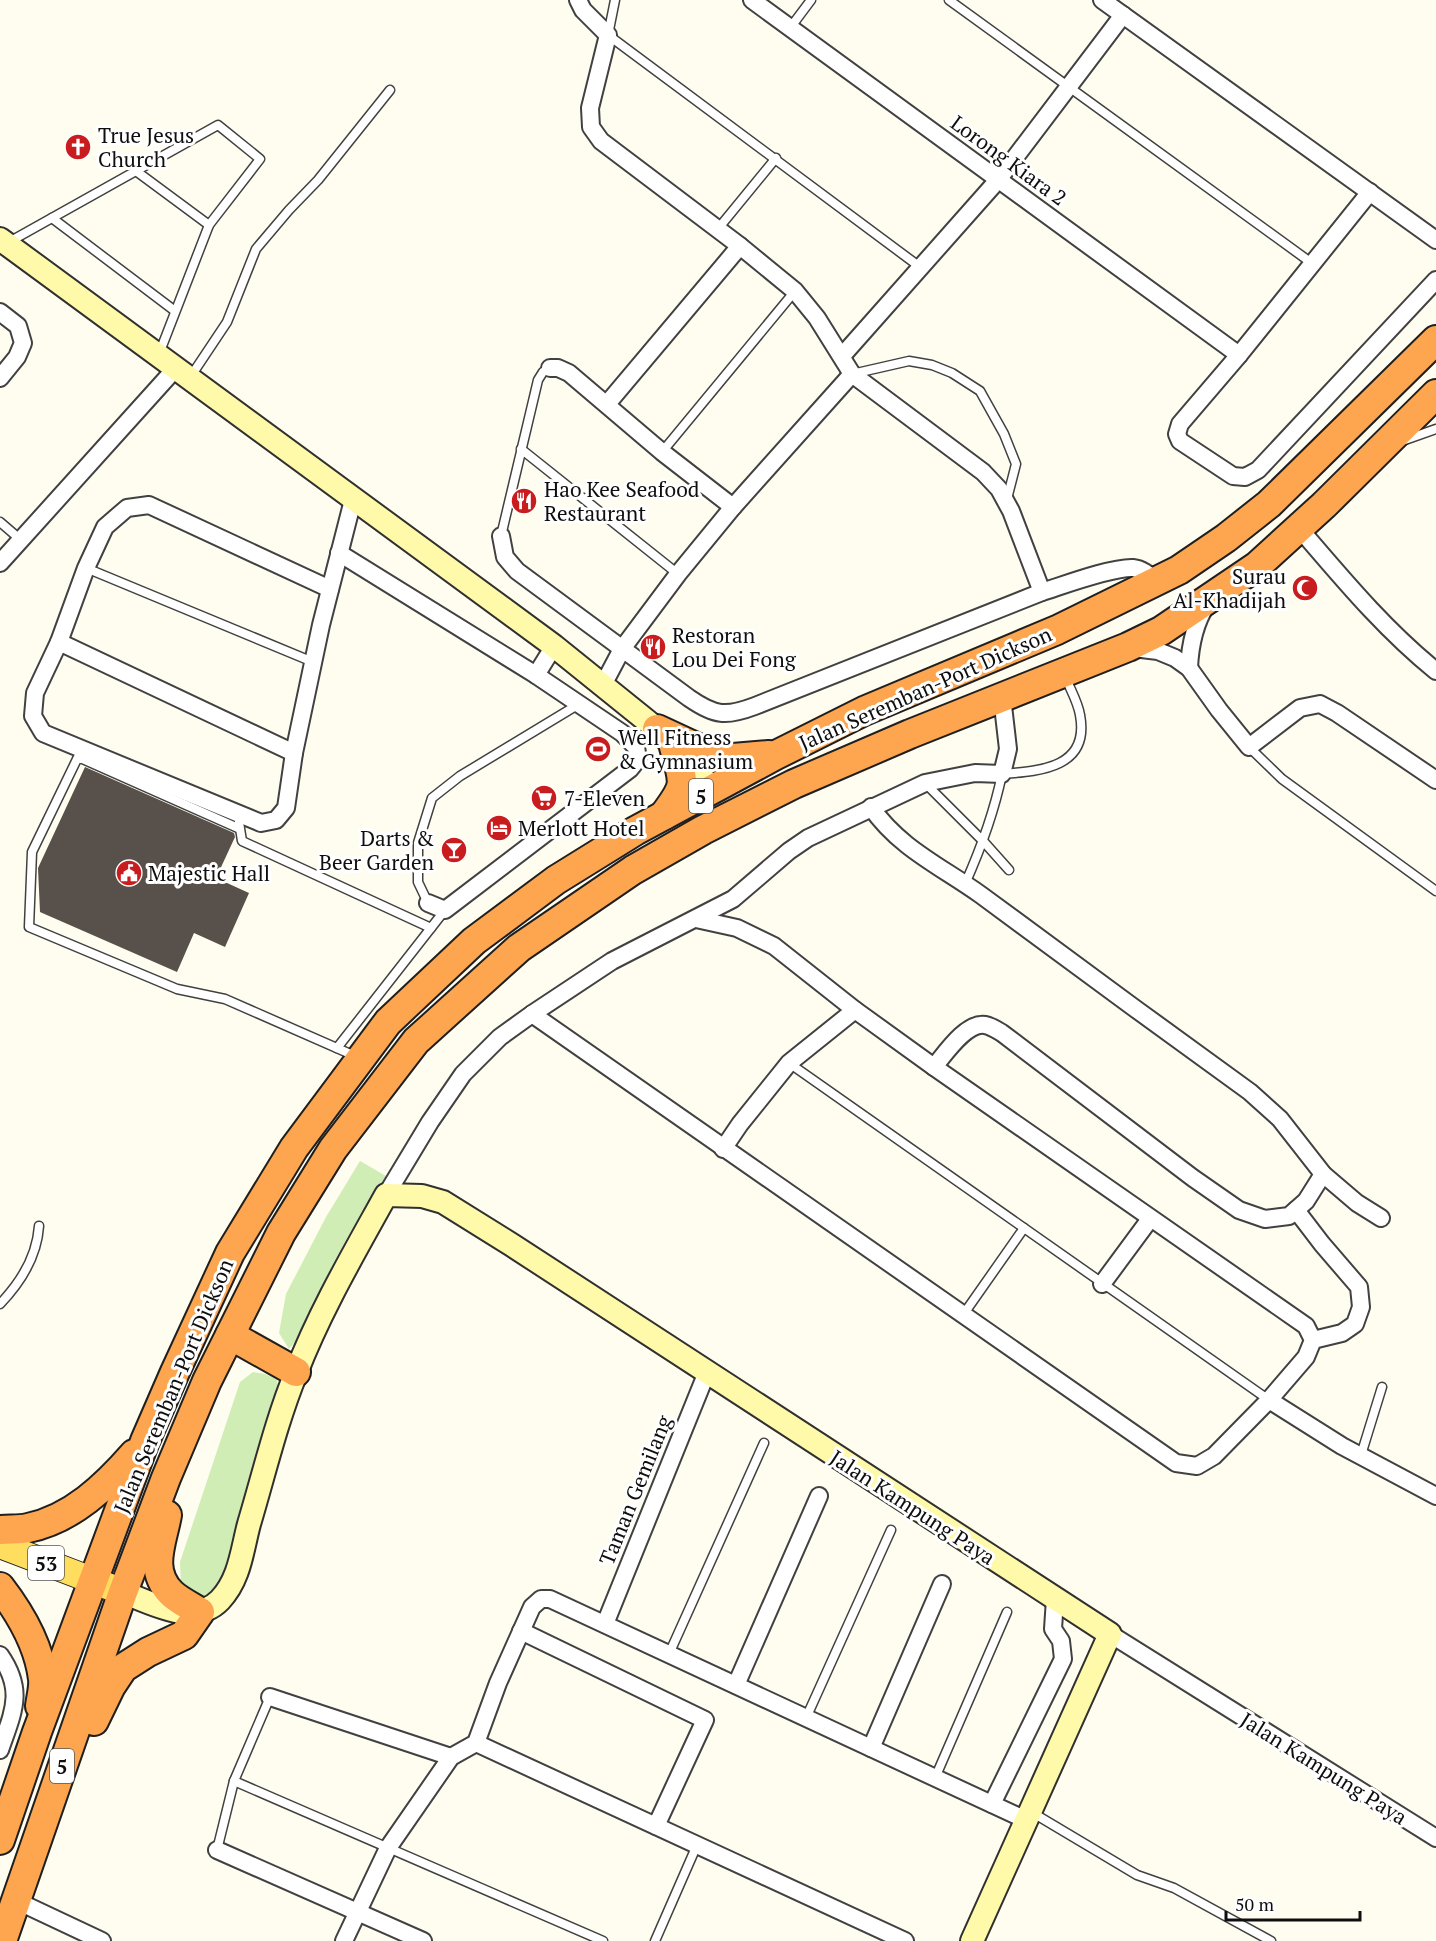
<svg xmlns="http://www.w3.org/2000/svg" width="1436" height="1941" font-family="'PT Serif',serif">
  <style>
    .green { fill: #d0edb6 }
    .building { fill: #58504a }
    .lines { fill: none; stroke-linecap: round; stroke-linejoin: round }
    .lane-casing { stroke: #414141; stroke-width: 11 }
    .street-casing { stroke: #414141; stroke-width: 20 }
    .secondary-casing { stroke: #303030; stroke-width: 26 }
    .primary-casing { stroke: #1f1f1f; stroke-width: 28 }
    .highway-casing { stroke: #1f1f1f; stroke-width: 32 }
    .lane { stroke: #fff; stroke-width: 8 }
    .street { stroke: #fff; stroke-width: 16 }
    .secondary { stroke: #fff9aa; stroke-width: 22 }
    .primary { stroke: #ffde5f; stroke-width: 26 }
    .highway { stroke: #fea54f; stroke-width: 28 }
    .labels { text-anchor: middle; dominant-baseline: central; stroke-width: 6; stroke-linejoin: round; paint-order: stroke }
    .shield { fill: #fff; stroke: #565656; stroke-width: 1.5 }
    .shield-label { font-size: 20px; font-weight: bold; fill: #0e0e0e }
    .poi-label { font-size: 21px; fill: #0e0e0e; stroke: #fff; text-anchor: start }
    .street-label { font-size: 21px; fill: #0e0e0e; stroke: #fff }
  </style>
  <rect width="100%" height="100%" fill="#fffdef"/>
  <!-- green -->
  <g class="green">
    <path d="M360,1161L386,1176L307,1328L289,1349L279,1333L286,1294L326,1217Z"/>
    <path d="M253,1372L265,1374L277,1379L279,1400L226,1580L209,1600L181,1585L180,1562L240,1382Z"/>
  </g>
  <!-- building -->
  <path class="building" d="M85,767L234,833L235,837L216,878L249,893L225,947L194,933L177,972L40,912L38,868Z"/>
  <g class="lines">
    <defs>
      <g id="lane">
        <path d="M615,0L608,35L920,267"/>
        <path d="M949,0L1313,264"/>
        <path d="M790,28L811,0"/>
        <path d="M136,171L209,225"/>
        <path d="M52,218L175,311"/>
        <path d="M717,230L776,158"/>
        <path d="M9,242L218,125L260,159L209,225L159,354"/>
        <path d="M852,374L909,361L932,365L952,373L980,391L1004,434L1016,464L1007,499"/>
        <path d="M191,376L227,322L256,249L289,210L318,180L390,90"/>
        <path d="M1402,441L1436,429"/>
        <path d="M521,449L678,574"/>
        <path d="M662,452L795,291"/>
        <path d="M0,522L21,540"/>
        <path d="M501,536L538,380L543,372L550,368"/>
        <path d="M86,568L313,662"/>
        <path d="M1249,747L1282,779L1436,891"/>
        <path d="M925,783L984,842L1009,870"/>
        <path d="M239,822L242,841L431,928"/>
        <path d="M238,828L78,757L32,852L29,927L177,989L225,999L355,1056"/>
        <path d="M965,884C981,848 994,813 1002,774C1040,771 1090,768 1080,715C1078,702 1070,689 1065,676"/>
        <path d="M428,903L418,882V843L432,798L460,776L579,704"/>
        <path d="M337,1048L445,910"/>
        <path d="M789,1063L1269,1400"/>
        <path d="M0,1304C21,1282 37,1257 39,1226"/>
        <path d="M963,1315L1024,1228"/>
        <path d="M1361,1455L1382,1387"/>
        <path d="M669,1654L764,1443"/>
        <path d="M270,1697L234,1781L603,1941"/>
        <path d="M806,1718L891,1530"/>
        <path d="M935,1778L1007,1612"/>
        <path d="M1033,1813L1137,1875L1174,1888L1271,1941"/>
        <path d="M217,1850L234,1781"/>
        <path d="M655,1941L697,1845"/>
      </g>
      <g id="street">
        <path d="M578,0L583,10L608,35L590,108L591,127L601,141L740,246L795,291L817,318L852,374L983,472L999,489L1011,511L1042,592"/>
        <path d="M752,0L1239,355"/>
        <path d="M1102,0L1436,240"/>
        <path d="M1370,192L1239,355L1180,424L1177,434L1180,441L1233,476L1245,477L1258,470L1436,280"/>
        <path d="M0,312L18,326L23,343L17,357L0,378"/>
        <path d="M842,356L998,180L1123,15"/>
        <path d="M550,368H558L569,373L662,452L733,507"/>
        <path d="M607,404L740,246"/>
        <path d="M1299,528C1342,578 1384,629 1436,671"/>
        <path d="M501,536L505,557L517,571L689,698C715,716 726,717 755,706L1042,592C1064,585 1112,567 1133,568C1143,569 1150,576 1157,582"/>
        <path d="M339,553L536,675L622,733L636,747L638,759L630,769L445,910L428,903"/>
        <path d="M0,563L175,369"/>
        <path d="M59,642L35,693L33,716L43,733L261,823L276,820L286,808L294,753L321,625L353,500"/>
        <path d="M1133,648L1158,651L1175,658L1189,668L1219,710L1249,747L1300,708L1320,704L1337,713L1436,780"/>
        <path d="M1189,668C1190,646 1194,624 1207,604"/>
        <path d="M536,675L554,646"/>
        <path d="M603,685L622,649L678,574L733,507L852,374"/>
        <path d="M294,753L59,642L86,568L105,527L127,508L149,505L330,589"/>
        <path d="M871,807C899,848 942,867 981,895C1070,961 1160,1027 1250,1092L1280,1119L1323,1174L1357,1203L1381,1218"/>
        <path d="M532,1014L1176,1463L1197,1466L1214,1456L1269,1400L1306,1357L1313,1340L1306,1326L934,1067L855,1010L774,946L737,928L696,919"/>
        <path d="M934,1067C945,1054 966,1022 985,1025C991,1026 997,1030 1002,1033L1193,1178L1239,1210L1265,1219L1289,1216L1306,1201L1323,1174"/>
        <path d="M723,1149L740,1124L789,1063L855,1010"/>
        <path d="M386,1195L430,1122L463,1074L500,1037L532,1014L612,961L733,899L789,851L808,838L925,783L975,773L1002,774L1008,749L1002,697"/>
        <path d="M1296,1210L1322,1244L1359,1287L1361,1307L1355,1324L1342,1333L1313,1340"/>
        <path d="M1102,1284L1150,1219"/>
        <path d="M1269,1400L1342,1446L1436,1496"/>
        <path d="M605,1624L707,1372"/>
        <path d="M521,1631L705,1720L656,1826"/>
        <path d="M1110,1634L1436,1838"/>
        <path d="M0,1655C25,1691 13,1712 0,1750"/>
        <path d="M736,1685L819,1496"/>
        <path d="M270,1697L451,1757"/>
        <path d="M476,1743L905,1941"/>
        <path d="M871,1748L942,1584"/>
        <path d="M992,1804L1063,1659L1061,1641L1053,1629L1055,1599"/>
        <path d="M217,1850L423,1941"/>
        <path d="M17,1901L102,1941"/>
        <path d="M344,1941L388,1848L451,1757L476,1743L498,1683L532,1607L541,1599H550L1026,1820"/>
      </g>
      <g id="secondary">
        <path d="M0,239L554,646L657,729L713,789"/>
        <path d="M123,1592C151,1603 194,1627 220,1600C240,1579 242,1550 249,1524C264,1474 276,1422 296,1373C320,1311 354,1253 386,1195L422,1196L443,1202L512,1245L1110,1634L972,1941"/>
      </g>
      <path id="primary" d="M0,1545L123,1592"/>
      <g id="highway">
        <path d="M657,729L713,755L733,758L769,755"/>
        <path d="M664,815C688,783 684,784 674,747"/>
        <path d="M230,1335L296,1372"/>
        <path d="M0,1530C9,1529 19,1530 28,1528C72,1519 106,1486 134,1454"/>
        <path d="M0,1587C20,1613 39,1645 43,1679C44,1687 41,1698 40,1706"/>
        <path d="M94,1721L111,1686L123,1668L148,1652L184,1635L200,1612C191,1606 179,1601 171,1593C148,1570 162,1543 167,1515"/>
        <path d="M0,1840L37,1732L145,1441L175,1372L230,1253L294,1148L388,1022L474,941L556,880L635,831L776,755L864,711L1057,630L1179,570L1226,538L1269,504L1436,340"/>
        <path d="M2,1941L123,1592L166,1478L207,1381L281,1233L333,1149L416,1041L519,948L633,870L703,830L794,784L910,734L1128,647L1161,631L1257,566L1324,505L1436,394"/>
      </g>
    </defs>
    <!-- lane casing -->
    <use href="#lane" class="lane-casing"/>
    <!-- street casing -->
    <use href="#street" class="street-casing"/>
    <!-- secondary casing -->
    <use href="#secondary" class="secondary-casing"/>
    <!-- primary casing -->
    <use href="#primary" class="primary-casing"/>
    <!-- highway casing -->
    <use href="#highway" class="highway-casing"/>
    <!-- lane -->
    <use href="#lane" class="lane"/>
    <!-- street -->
    <use href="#street" class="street"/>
    <!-- secondary -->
    <use href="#secondary" class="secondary"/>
    <!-- primary -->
    <use href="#primary" class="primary"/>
    <!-- highway -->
    <use href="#highway" class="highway"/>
  </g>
  <!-- icons -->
  <defs>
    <symbol id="church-disc" viewBox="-11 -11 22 22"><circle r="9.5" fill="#c81c1e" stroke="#fff"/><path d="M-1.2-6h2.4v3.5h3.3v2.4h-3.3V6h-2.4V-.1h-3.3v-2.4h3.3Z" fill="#fff"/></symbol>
    <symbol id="restaurant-disc" viewBox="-11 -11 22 22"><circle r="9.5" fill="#c81c1e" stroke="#fff"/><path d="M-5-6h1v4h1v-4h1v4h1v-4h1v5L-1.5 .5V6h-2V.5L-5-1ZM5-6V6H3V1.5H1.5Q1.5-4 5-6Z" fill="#fff"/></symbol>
    <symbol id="mosque-disc" viewBox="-11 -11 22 22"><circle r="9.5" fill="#c81c1e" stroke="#fff"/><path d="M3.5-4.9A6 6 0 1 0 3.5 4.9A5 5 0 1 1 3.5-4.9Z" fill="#fff"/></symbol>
    <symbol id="stadium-disc" viewBox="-11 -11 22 22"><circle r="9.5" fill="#c81c1e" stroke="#fff"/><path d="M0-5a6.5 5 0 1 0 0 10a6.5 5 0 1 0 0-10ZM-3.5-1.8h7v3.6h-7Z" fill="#fff"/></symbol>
    <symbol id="supermarket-disc" viewBox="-11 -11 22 22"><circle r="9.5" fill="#c81c1e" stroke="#fff"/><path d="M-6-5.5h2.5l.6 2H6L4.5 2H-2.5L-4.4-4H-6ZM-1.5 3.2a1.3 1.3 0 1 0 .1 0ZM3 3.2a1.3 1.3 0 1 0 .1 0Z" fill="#fff"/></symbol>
    <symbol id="hotel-disc" viewBox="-11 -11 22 22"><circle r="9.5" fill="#c81c1e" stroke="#fff"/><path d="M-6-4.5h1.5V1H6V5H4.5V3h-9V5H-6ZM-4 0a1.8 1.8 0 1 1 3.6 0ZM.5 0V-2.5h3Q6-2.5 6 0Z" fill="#fff"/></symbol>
    <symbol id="bar-disc" viewBox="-11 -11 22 22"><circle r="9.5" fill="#c81c1e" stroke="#fff"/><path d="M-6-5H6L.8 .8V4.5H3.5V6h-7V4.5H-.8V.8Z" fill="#fff"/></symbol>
    <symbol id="civic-disc" viewBox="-11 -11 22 22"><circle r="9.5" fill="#c81c1e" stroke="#fff"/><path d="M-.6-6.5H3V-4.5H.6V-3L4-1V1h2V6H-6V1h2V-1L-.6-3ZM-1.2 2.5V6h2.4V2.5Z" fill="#fff"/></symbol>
  </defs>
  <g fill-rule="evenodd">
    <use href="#church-disc" x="63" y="132" width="30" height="30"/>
    <use href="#restaurant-disc" x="509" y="486" width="30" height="30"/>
    <use href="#mosque-disc" x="1290" y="573" width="30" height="30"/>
    <use href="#restaurant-disc" x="638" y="632" width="30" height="30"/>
    <use href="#stadium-disc" x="583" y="734" width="30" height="30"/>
    <use href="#supermarket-disc" x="529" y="783" width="30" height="30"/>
    <use href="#hotel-disc" x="484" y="813" width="30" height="30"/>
    <use href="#bar-disc" x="439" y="835" width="30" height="30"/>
    <use href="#civic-disc" x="114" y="858" width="30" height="30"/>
  </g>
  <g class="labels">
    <!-- shield labels -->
    <g class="shield">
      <rect x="689" y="779" width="24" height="34" rx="4.5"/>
      <rect x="28" y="1546" width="36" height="34" rx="4.5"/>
      <rect x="50" y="1749" width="24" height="34" rx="4.5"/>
    </g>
    <g class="shield-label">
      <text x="701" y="796">5</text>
      <text x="46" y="1563">53</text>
      <text x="62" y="1766">5</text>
    </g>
    <!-- poi labels -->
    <g class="poi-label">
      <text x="98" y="135">True Jesus<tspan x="98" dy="24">Church</tspan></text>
      <text x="544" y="489">Hao Kee Seafood<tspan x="544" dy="24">Restaurant</tspan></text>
      <text x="1286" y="576" text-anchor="end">Surau<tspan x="1286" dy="24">Al-Khadijah</tspan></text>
      <text x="672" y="635">Restoran<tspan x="672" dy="24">Lou Dei Fong</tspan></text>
      <text x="618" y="737">Well Fitness<tspan x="618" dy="24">&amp; Gymnasium</tspan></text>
      <text x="564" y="798">7-Eleven</text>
      <text x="518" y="828">Merlott Hotel</text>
      <text x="434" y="838" text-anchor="end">Darts &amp;<tspan x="434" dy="24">Beer Garden</tspan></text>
      <text x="148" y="873">Majestic Hall</text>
    </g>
    <!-- street labels -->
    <g class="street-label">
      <text transform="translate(1009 160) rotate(36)">Lorong Kiara 2</text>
      <text transform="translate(925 688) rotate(-24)">Jalan Seremban-Port Dickson</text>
      <text transform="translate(173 1386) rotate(-67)">Jalan Seremban-Port Dickson</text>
      <text transform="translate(635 1490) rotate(-68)">Taman Gemilang</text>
      <text transform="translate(913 1507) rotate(33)">Jalan Kampung Paya</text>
      <text transform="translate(1324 1768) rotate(32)">Jalan Kampung Paya</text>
    </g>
  </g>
  <!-- scale -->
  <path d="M1226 1911v9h134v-9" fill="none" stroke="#0e0e0e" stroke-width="3"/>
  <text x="1235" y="1911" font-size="18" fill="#0e0e0e" stroke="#ffffff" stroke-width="4.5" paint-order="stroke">50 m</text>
</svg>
